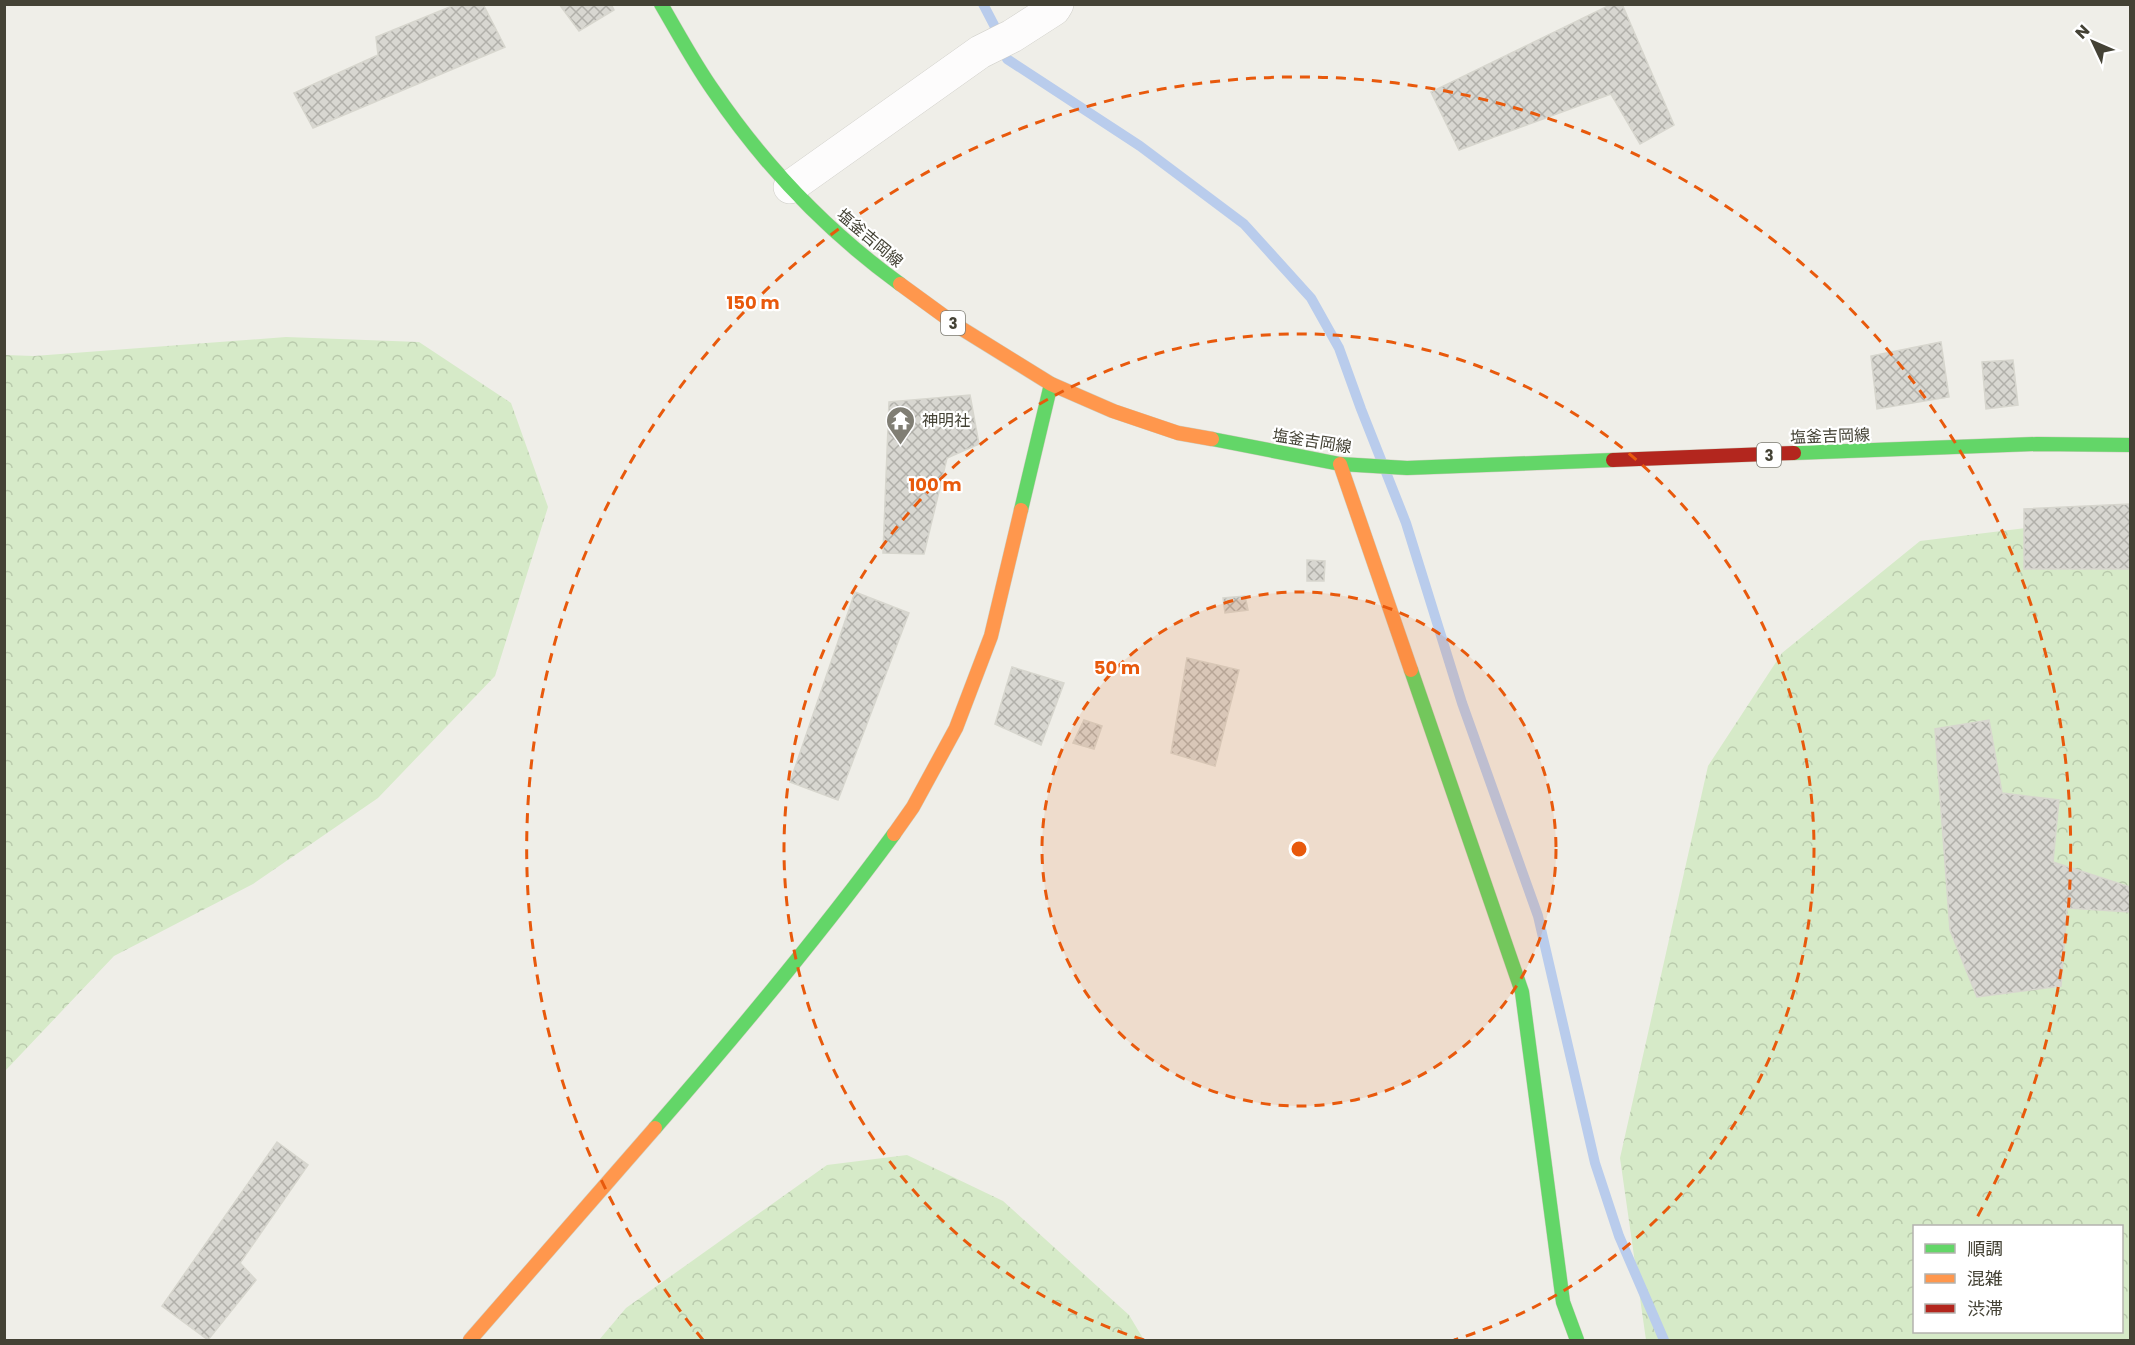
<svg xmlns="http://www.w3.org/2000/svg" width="2135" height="1345" font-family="Poppins,'Noto Sans JP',sans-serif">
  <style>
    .forest { fill: url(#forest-crowns); fill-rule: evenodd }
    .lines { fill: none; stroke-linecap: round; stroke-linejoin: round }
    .stream { stroke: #b9ccec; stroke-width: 10 }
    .building { fill: url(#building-cross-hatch); stroke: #d7d6ce; stroke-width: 1.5 }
    .street-casing { stroke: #cdccc6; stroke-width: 34 }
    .fast-casing { stroke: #cecdbf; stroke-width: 15 }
    .slow-casing { stroke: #cecdbf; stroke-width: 15 }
    .jam-casing { stroke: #cecdbf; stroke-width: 15 }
    .street { stroke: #fdfcfc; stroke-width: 33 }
    .fast { stroke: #63d668; stroke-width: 14 }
    .slow { stroke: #ff974d; stroke-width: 14 }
    .jam { stroke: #b3261e; stroke-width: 14 }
    .ring { fill: none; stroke: #e8590c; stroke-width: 3; stroke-dasharray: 10 8 }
    .labels { text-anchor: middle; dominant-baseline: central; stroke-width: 4.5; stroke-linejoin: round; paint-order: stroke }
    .shield { fill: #fff; stroke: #7c7b72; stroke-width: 1.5 }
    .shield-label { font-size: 15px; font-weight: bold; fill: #444235 }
    .street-label { font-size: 16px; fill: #444235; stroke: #fff }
    .poi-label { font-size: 16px; fill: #444235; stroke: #fff; text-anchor: start }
    .centre { fill: #e8590c; stroke: #fff; stroke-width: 3 }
    .ring-label { font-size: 18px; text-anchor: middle; font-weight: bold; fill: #e8590c; stroke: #fff; stroke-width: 4.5; stroke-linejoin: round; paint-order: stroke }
  </style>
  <defs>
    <pattern id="forest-crowns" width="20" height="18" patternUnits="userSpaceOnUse" patternTransform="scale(1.5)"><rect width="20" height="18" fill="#d6eac8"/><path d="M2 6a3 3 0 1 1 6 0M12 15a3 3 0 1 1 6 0" fill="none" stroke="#b9caac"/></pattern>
    <pattern id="building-cross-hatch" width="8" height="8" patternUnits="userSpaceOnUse" patternTransform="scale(1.5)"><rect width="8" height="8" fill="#d8d7d1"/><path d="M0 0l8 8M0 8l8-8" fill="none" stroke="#b1b0aa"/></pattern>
  </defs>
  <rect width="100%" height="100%" fill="#efeee8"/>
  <!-- forest -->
  <g class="forest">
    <path d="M286,337L419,342L511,403L548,507L495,676L378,798L253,884L114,956L5,1071V355L34,356Z"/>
    <path d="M2117,517L2130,519V1340H1646L1620,1158L1708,766L1782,653L1920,541ZM1914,1226H2122V1332H1914Z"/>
    <path d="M907,1155L1003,1201L1129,1315L1144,1340H599L626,1308L827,1165Z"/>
  </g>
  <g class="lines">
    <!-- stream -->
    <path class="stream" d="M983,4L994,25L1007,59L1140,146L1244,224L1311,298L1339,348L1361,409L1406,523L1462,703L1538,916L1595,1163L1619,1236L1664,1340"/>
  </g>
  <!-- building -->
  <g class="building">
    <path d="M457,4H483L505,47L313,128L294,93L378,55L376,37Z"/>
    <path d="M559,4H611L614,10L579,31Z"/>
    <path d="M1612,4H1622L1674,125L1640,144L1611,94L1459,150L1431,92Z"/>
    <path d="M1941,342L1949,397L1877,409L1871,356Z"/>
    <path d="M2013,360L2018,405L1986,409L1982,362Z"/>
    <path d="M970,395L979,444L947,458L924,554L883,553L889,402Z"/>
    <path d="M2130,504V569H2024V509Z"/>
    <path d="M1307,560L1325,561L1324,581H1307Z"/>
    <path d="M855,592L909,613L838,800L790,782Z"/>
    <path d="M1245,596L1248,610L1225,613L1223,598Z"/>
    <path d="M1187,658L1239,670L1215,766L1171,753Z"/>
    <path d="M1012,667L1064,683L1041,745L995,724Z"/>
    <path d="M1084,720L1102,726L1094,749L1073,743Z"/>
    <path d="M1989,720L2002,793L2059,800L2053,862L2130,887V912L2067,908L2061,986L1977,997L1950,930L1935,729Z"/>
    <path d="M277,1142L308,1165L240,1263L256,1280L208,1340L162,1306Z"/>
  </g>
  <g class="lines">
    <defs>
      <path id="street" d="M790,187L980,52L1012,36L1054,9L1057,4"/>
      <g id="fast">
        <path d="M661,4C678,33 694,63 713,90C764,165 827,231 900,284"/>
        <path d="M1212,439L1340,464L1407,468L1613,460"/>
        <path d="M1794,453L2037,444L2130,445"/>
        <path d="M1021,510L1051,384"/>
        <path d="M1411,670L1522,992L1563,1302L1577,1340"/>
        <path d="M655,1128C738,1033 819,936 894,834"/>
      </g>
      <g id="slow">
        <path d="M900,284L959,327L1051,384L1113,411L1178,433L1212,439"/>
        <path d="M1340,464L1411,670"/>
        <path d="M894,834L913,807L956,728L991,636L1021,510"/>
        <path d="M470,1340L655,1128"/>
      </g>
      <path id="jam" d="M1613,460L1794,453"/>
    </defs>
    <!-- street casing -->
    <use href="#street" class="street-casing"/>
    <!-- fast casing -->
    <use href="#fast" class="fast-casing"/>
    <!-- slow casing -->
    <use href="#slow" class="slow-casing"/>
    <!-- jam casing -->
    <use href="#jam" class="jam-casing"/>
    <!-- street -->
    <use href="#street" class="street"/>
    <!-- fast -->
    <use href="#fast" class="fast"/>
    <!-- slow -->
    <use href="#slow" class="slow"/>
    <!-- jam -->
    <use href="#jam" class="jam"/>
  </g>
  <!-- distance rings -->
  <circle cx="1299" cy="849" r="257" fill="#e8590c" fill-opacity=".12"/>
  <g class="ring">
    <circle cx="1299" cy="849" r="257"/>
    <path d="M1144 1340A515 515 0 1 1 1454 1340"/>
    <path d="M703 1340A772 772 0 1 1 1974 1223"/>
  </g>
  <!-- icons -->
  <defs>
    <symbol id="temple-pin" viewBox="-11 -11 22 30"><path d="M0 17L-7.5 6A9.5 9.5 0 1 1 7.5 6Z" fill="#807e74" stroke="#fff"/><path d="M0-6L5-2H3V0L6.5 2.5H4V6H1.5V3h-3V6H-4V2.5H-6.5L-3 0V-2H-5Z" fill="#fff"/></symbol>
  </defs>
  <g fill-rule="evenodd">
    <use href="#temple-pin" x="884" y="404" width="33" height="45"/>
  </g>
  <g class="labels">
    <!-- shield labels -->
    <g class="shield">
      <rect x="941" y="311" width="24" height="24" rx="4.5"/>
      <rect x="1757" y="443" width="24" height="24" rx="4.5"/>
    </g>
    <g class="shield-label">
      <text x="953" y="323">3</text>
      <text x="1769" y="455">3</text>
    </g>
    <!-- street labels -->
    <g class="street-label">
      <text transform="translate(870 238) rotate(40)">塩釜吉岡線</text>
      <text transform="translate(1830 436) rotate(-2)">塩釜吉岡線</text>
      <text transform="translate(1312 441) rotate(9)">塩釜吉岡線</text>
    </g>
    <!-- poi labels -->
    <g class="poi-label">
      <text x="922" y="420">神明社</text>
    </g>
  </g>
  <circle cx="1299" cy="849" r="9" class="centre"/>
  <g class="ring-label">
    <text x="753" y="309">150 m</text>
    <text x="935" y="491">100 m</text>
    <text x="1117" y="674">50 m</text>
  </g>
  <!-- border -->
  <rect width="2135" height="1345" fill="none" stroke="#444235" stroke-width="12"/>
  <!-- legend -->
  <rect x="1913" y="1225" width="210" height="108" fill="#ffffff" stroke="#b4b3ae" stroke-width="1.5"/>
  <rect x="1925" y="1244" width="30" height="9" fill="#63d668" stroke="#b4b3ae" stroke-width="1.5"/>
  <text x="1967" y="1255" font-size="18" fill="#444235">順調</text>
  <rect x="1925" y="1274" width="30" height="9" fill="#ff974d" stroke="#b4b3ae" stroke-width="1.5"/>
  <text x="1967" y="1285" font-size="18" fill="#444235">混雑</text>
  <rect x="1925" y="1304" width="30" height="9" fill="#b3261e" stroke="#b4b3ae" stroke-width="1.5"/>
  <text x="1967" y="1315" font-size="18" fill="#444235">渋滞</text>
  <!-- north arrow -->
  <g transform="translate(2093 42) rotate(314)" stroke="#ffffff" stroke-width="4.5" paint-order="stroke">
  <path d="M0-4.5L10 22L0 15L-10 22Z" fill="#444235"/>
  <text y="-9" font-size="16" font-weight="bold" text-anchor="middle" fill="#444235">N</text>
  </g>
</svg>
